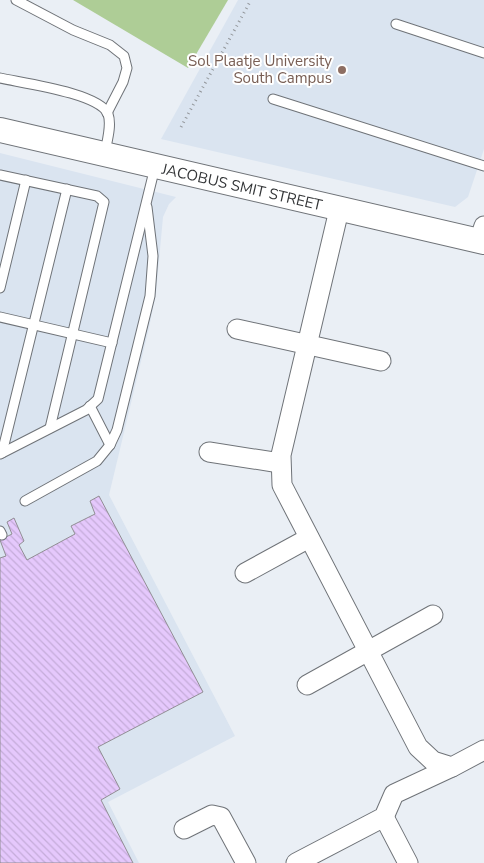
<svg xmlns="http://www.w3.org/2000/svg" width="484" height="863" font-family="'Nunito Sans',sans-serif">
  <style>
    .built { fill: #dae4f0 }
    .grass { fill: #aecd96 }
    .building { fill: url(#building-back-hatch); stroke: #918e94 }
    .lines { fill: none; stroke-linecap: round; stroke-linejoin: round }
    .service-casing { stroke: #6f7378; stroke-width: 11 }
    .minor-casing { stroke: #6f7378; stroke-width: 21 }
    .tertiary-casing { stroke: #6f7378; stroke-width: 26 }
    .path { stroke: #93979b; stroke-width: 3; stroke-dasharray: 1 4; stroke-linecap: butt }
    .service { stroke: #fff; stroke-width: 9 }
    .minor { stroke: #fff; stroke-width: 19 }
    .tertiary { stroke: #fff; stroke-width: 24 }
    .education-dot { fill: #8d6e63; stroke: #fff; stroke-width: 2 }
    .labels { text-anchor: middle; dominant-baseline: central; stroke-width: 4; stroke-linejoin: round; paint-order: stroke }
    .education-label { font-size: 15px; fill: #785e54; stroke: #fff; text-anchor: end }
    .street-label { font-size: 15px; fill: #333537; stroke: #fff }
  </style>
  <defs>
    <pattern id="building-back-hatch" width="6" height="6" patternUnits="userSpaceOnUse" patternTransform="scale(1.25)"><rect width="6" height="6" fill="#e5c8fc"/><path d="M-1 5l2 2M0 0l6 6M5-1l2 2" fill="none" stroke="#c5acd9"/></pattern>
  </defs>
  <rect width="100%" height="100%" fill="#eaeff5"/>
  <!-- built -->
  <g class="built">
    <path d="M238,0H484V149L468,197L455,207L161,139Z"/>
    <path d="M0,153L176,197L169,204L163,217L156,293L149,328L109,495L235,736L108,802L139,863H0Z"/>
  </g>
  <!-- grass -->
  <path class="grass" d="M73,0H228L188,68Z"/>
  <!-- building -->
  <path class="building" d="M99,496L203,692L98,747L120,789L101,800L133,863H0V558L6,556L0,540L12,534L7,522L14,518L24,541L19,545L27,560L75,534L71,526L95,514L90,501Z"/>
  <g class="lines">
    <defs>
      <g id="service">
        <path d="M16,0L73,30L110,45L124,56L127,68L123,82L107,113"/>
        <path d="M396,24L484,53"/>
        <path d="M0,78C22,83 99,93 108,114C112,125 107,141 105,152"/>
        <path d="M273,99L484,166"/>
        <path d="M0,175L97,196L104,202L50,428"/>
        <path d="M0,288L26,180"/>
        <path d="M0,317L112,343"/>
        <path d="M90,406L110,445"/>
        <path d="M2,453L67,189"/>
        <path d="M0,454L86,410L98,399L155,167"/>
        <path d="M25,501L97,461L110,445L117,430L150,296L153,256L147,207"/>
        <path d="M0,531L2,535"/>
      </g>
      <g id="minor">
        <path d="M339,210L281,455L282,485L418,747L433,761L452,767L484,750"/>
        <path d="M479,241L484,226"/>
        <path d="M237,329L381,361"/>
        <path d="M209,452L280,463"/>
        <path d="M245,573L309,538"/>
        <path d="M307,685L433,615"/>
        <path d="M384,817L408,863"/>
        <path d="M184,829L212,815L221,817L246,863"/>
        <path d="M296,863L384,817L394,794L452,767"/>
      </g>
      <path id="tertiary" d="M0,130L484,242"/>
    </defs>
    <!-- service casing -->
    <use href="#service" class="service-casing"/>
    <!-- minor casing -->
    <use href="#minor" class="minor-casing"/>
    <!-- tertiary casing -->
    <use href="#tertiary" class="tertiary-casing"/>
    <!-- path -->
    <path class="path" d="M181,127L251,0"/>
    <!-- service -->
    <use href="#service" class="service"/>
    <!-- minor -->
    <use href="#minor" class="minor"/>
    <!-- tertiary -->
    <use href="#tertiary" class="tertiary"/>
  </g>
  <!-- markers -->
  <circle class="education-dot" cx="342" cy="70" r="5"/>
  <g class="labels">
    <!-- education labels -->
    <g class="education-label">
      <text x="332" y="61">Sol Plaatje University<tspan x="332" dy="17">South Campus</tspan></text>
    </g>
    <!-- street labels -->
    <g class="street-label">
      <text transform="translate(242 187) rotate(13)">JACOBUS SMIT STREET</text>
    </g>
  </g>
</svg>
